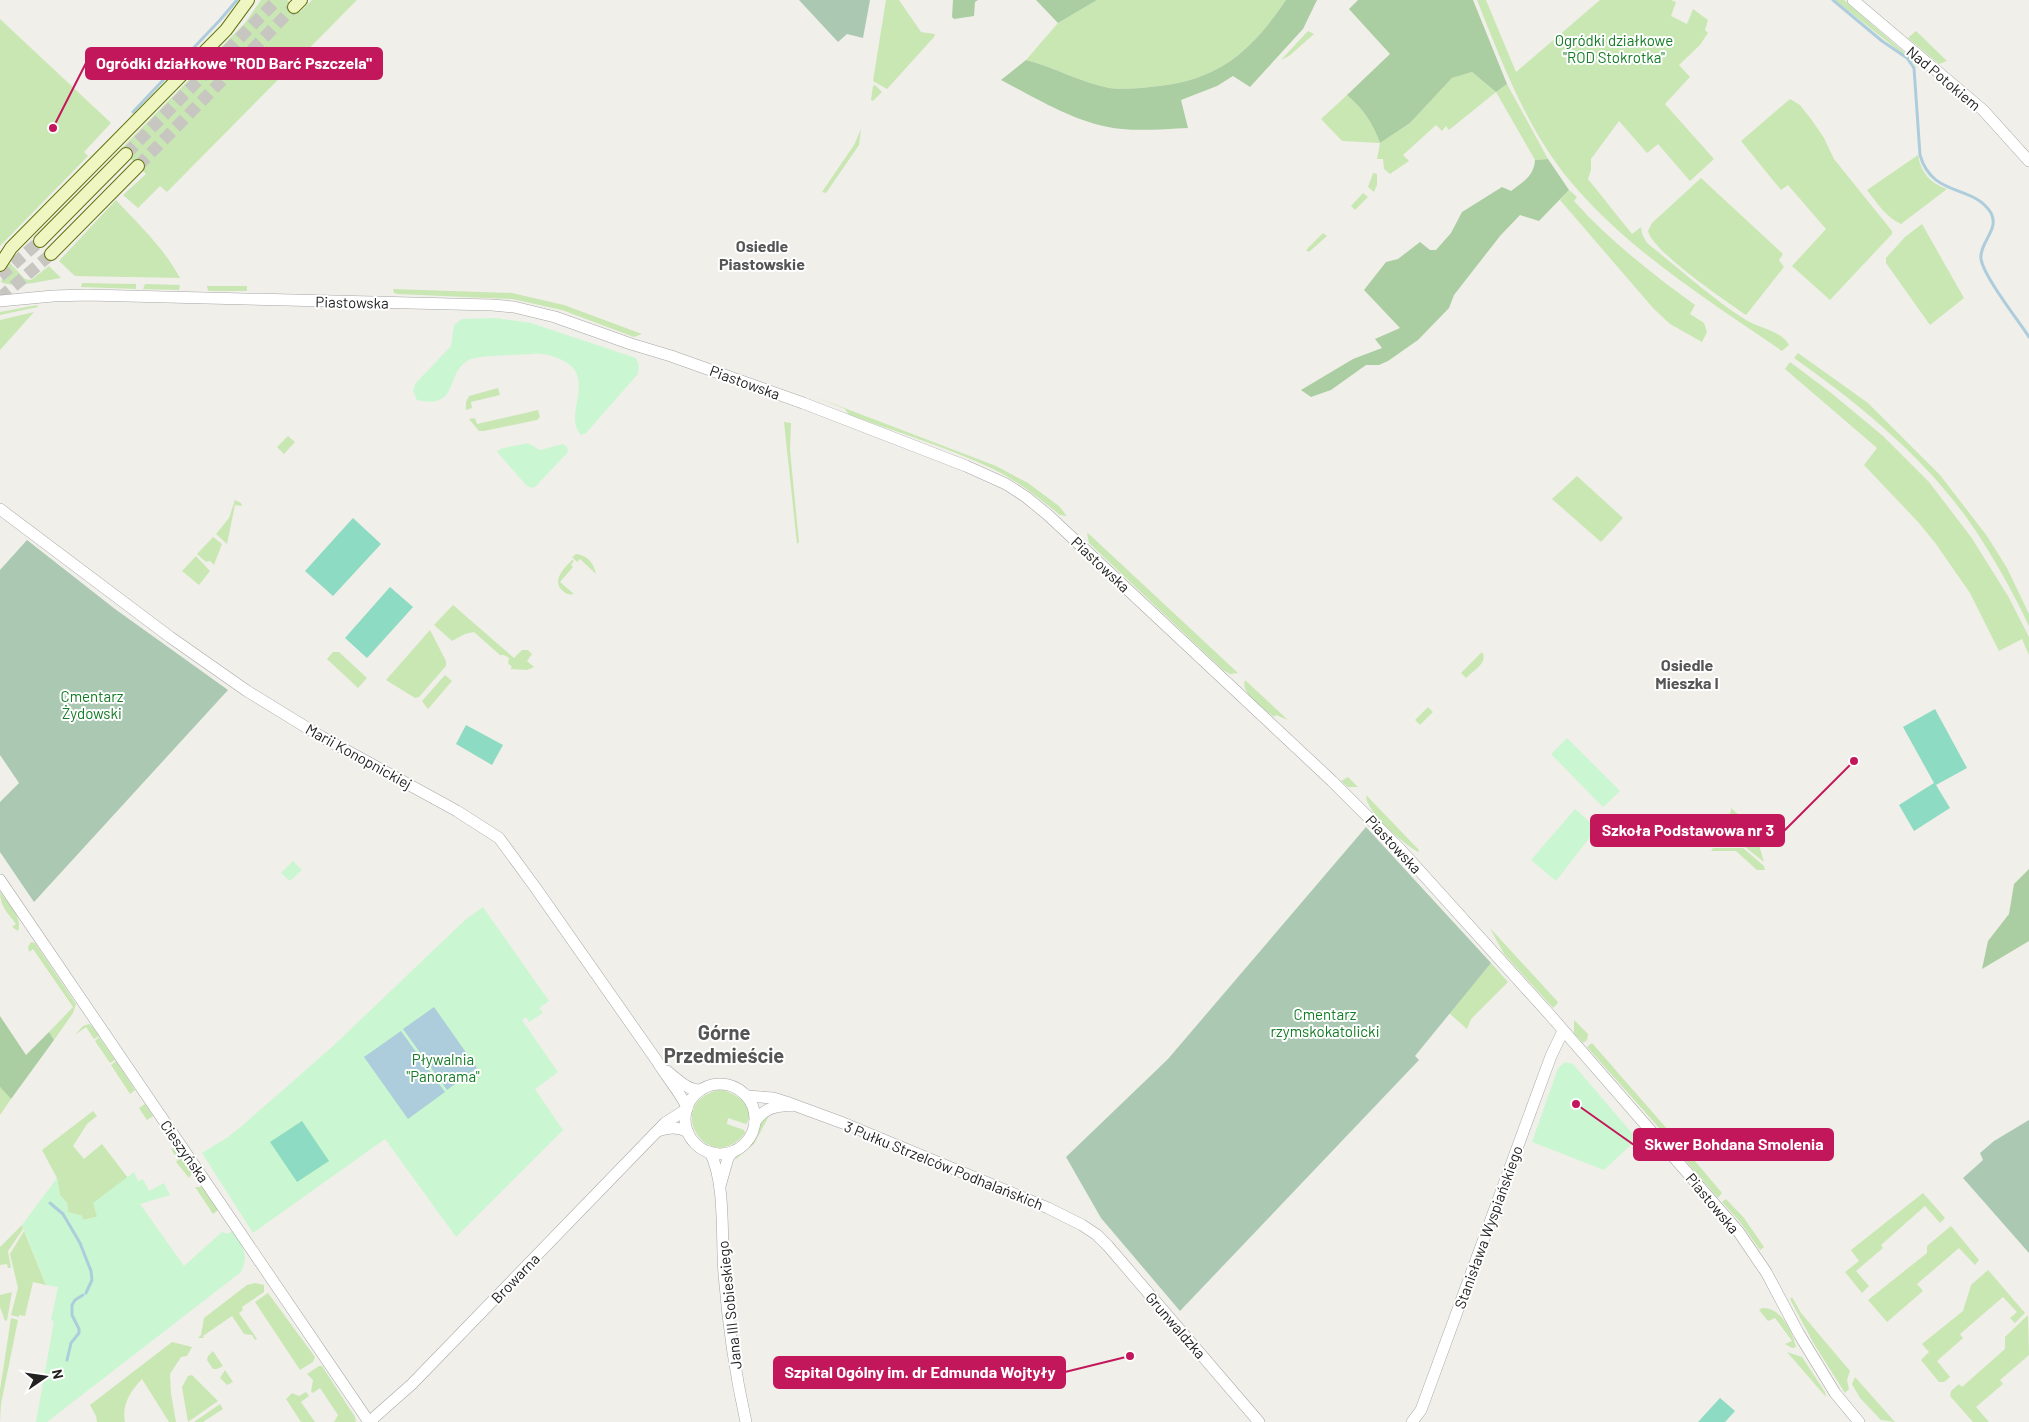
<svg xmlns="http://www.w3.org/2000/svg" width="2029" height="1422" font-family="Barlow,sans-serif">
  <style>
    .grass { fill: #c9e7b3 }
    .forest { fill: #aacea1 }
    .cemetery { fill: #abc9b2 }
    .park { fill: #caf7d1 }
    .pitch { fill: #8ddbc3 }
    .water { fill: #adcddc }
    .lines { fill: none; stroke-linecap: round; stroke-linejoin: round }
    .stream { stroke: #adcddc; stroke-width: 3 }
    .secondary-tunnel { stroke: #c8c6c1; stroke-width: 12; stroke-dasharray: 12 6; stroke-linecap: butt }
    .tertiary-casing { stroke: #a6a6a6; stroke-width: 12 }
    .secondary-casing { stroke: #61750c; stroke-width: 14 }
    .tertiary { stroke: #fff; stroke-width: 11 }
    .secondary { stroke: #f0f6c2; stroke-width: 12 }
    .labels { text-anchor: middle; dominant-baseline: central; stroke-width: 4; stroke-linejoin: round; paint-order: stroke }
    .park-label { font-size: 15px; fill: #137c24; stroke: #fff }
    .street-label { font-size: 15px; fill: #222; stroke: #fff }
    .neighbourhood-label { font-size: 16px; font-weight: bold; fill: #555; stroke: #fff }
    .district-label { font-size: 20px; font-weight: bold; fill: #555; stroke: #fff }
    .leader { fill: none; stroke: #c2185b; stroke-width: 2 }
    .callout-dot { fill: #c2185b; stroke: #fff; stroke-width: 2 }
    .callout { fill: #c2185b; stroke: #c2185b; stroke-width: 2 }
    .callout-label { font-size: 16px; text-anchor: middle; font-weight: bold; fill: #fff }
  </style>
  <rect width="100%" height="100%" fill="#f1efe9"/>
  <!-- grass -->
  <g class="grass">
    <path d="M261,0H287L300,12L312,0H357L167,192L160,186L138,208L123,195L146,174L121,149L245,23Z"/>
    <path d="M886,0H899L921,32L935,34L934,37L887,89L873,81Z"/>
    <path d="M1097,0H1286C1252,50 1221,79 1159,86C1142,88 1125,90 1109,88C1079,82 1054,67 1026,60L1058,23Z"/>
    <path d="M1477,0H1486L1516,72L1600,0H1671L1676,2L1671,16L1687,24L1693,9L1708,20L1705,30L1708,33L1700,45L1679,65L1690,77L1665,104L1714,159L1690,181L1658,144L1647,153L1619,121L1591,159V170L1588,179L1632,234L1641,227L1642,234L1647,243C1680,269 1711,298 1746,320C1759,328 1782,331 1789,345L1782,351C1708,300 1629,251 1570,181C1527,129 1502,63 1477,0Z"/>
    <path d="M1835,0H1844L1920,66L1917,67L1908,58Z"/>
    <path d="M0,19L111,123L84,152L88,156L0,246Z"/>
    <path d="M1308,31L1314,34L1289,56L1281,60Z"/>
    <path d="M1916,31L1947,61L1939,64L1908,38Z"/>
    <path d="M1472,72L1496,92L1507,84L1548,159L1535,160L1496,92L1449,130L1446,126L1442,131L1436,125L1403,155L1409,161L1390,174L1384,169L1383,159H1377L1380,143L1342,141L1321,119L1347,95C1363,109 1373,123 1380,143L1410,123L1452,78Z"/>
    <path d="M875,85L882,92L873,101L871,100L873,86Z"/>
    <path d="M1790,99L1800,105L1811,119L1824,138L1834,159L1892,231V234L1830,300L1792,266L1826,229L1788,185L1781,190L1741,141Z"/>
    <path d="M861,129L859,145L826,193L822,192L854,145Z"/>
    <path d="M1918,155C1921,173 1930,183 1947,189L1901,224C1887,218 1877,203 1867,190Z"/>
    <path d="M1373,173L1377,174V185L1374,192L1368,187Z"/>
    <path d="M1701,178L1783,254L1779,260L1784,267L1746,315C1726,301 1653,252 1648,231L1652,223Z"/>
    <path d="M1569,190L1577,197L1574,201C1610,241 1651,273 1695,305L1690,314L1704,323L1707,332L1702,342L1670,324L1653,308L1560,200Z"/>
    <path d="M1363,193L1368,197L1355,210L1351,206Z"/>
    <path d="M116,200C139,225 164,248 180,278L75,276L59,261Z"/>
    <path d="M1922,224L1964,298L1930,325L1886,263V258L1905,237Z"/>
    <path d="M1323,233L1327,236L1309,252L1306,250Z"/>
    <path d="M7,260L25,279L31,280L49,266L61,278C46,280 14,289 1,282Z"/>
    <path d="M82,283L136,284V289L81,287Z"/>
    <path d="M145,284L180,285L179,290L143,289Z"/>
    <path d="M207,286H247V291H208Z"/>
    <path d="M393,289L512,293L564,305L642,334L634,337L562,310L512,299L398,294L394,293Z"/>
    <path d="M37,305L38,307L0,315V312Z"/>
    <path d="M34,312L0,350V320Z"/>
    <path d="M1798,353L1868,403L1940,475L1987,536L2007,568L2029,614V626C2015,596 1999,567 1981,539C1934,465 1865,408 1794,358Z"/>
    <path d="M1790,362L1830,392L1883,436L1929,482L1971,537L2008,596L2029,637V655L2022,639L1999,651L1970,593L1936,544L1919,523L1864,465L1877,448L1785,369Z"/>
    <path d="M498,388L500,395L471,402L472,408L466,410V402L469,396Z"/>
    <path d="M813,396L996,466L1028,483L1059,506L1067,516L1060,515C1039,498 1018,481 993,469C947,447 897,432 849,415L845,409Z"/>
    <path d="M538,410L540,417L537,420L484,431H479L469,419L475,418L477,424Z"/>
    <path d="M784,422L791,423L790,450L799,542L797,544Z"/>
    <path d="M288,436L295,442L284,454L277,447Z"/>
    <path d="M1577,476L1623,518L1601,542L1552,499Z"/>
    <path d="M235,500L241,503L242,506L235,505L227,544L216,534L229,518Z"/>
    <path d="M1087,533L1089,534L1238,673L1230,674L1223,670L1089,543Z"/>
    <path d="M213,537L222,544L214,565L210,561L206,562L197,554Z"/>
    <path d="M576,554C587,555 594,563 596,574L580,559L577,562L572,557Z"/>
    <path d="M196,556L210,571L199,585L182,571Z"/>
    <path d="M572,560L574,561L571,565L573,567L560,582L574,594C570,595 566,594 563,591C551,581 564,568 572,560Z"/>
    <path d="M453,605L514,658L522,650H528L532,654L527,661L534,667L527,670L510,669L512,667L508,663L509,658L504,655H500L474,632L465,634L452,641L434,625Z"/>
    <path d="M430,630L446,661V666L419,697L415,698L386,680Z"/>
    <path d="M333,652H339L367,678L358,688L327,659Z"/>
    <path d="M1482,652C1489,662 1473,671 1466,678L1461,673Z"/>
    <path d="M445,675L452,681L428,709L422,701Z"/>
    <path d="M1245,680L1288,720L1276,715L1274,717C1264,708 1240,694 1245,680Z"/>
    <path d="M1428,707L1433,712L1420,725L1415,720Z"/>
    <path d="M1348,777L1358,787H1348L1341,781Z"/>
    <path d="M1366,795L1419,850L1418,852C1403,843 1366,813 1366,795Z"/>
    <path d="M1731,808L1740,816L1723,827L1731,811Z"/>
    <path d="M1740,818L1757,838L1764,862L1744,846L1714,845L1722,830Z"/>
    <path d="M1713,848H1743L1764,866L1765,870H1757L1736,851H1711Z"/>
    <path d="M0,892C8,903 23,917 18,931L12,927L16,924C8,913 0,907 0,892Z"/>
    <path d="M1490,928L1558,1002L1557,1004L1553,1008L1504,954Z"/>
    <path d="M31,942L35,943L76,1004L73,1013L54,1040L49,1032L73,1007L33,949L29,952L28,947Z"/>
    <path d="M1491,963L1508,982L1471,1019L1467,1029L1449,1013Z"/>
    <path d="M1574,1020L1588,1034L1587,1040L1583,1043L1574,1033Z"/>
    <path d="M89,1024L92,1026L99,1036L94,1039L86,1027L75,1035L83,1026Z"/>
    <path d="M99,1037L115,1060L110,1063L95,1041Z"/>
    <path d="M1592,1043L1682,1146L1677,1148L1587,1047Z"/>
    <path d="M116,1061L135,1090L130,1094L111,1065Z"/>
    <path d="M0,1087L11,1099L0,1115Z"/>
    <path d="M719,1090C733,1090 759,1108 746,1124L728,1118L727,1124L744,1130L745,1133C709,1179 661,1103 719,1090Z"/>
    <path d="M145,1104L153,1116L147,1120L139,1108Z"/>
    <path d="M93,1111L97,1116L87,1124L73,1146L84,1159L102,1144L128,1178L117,1187L97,1217L82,1220V1216L68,1212L67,1203L60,1195L57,1178L42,1150Z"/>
    <path d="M768,1115L769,1116L754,1144L736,1159L735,1158L752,1143L761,1123Z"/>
    <path d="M173,1148L178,1152L192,1173L189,1178L176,1162L178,1160L171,1149Z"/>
    <path d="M1689,1154L1722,1193L1718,1198L1686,1161Z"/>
    <path d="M195,1187H202L218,1210L213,1214Z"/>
    <path d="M1923,1193L1945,1218L1940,1223L1925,1206L1881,1245L1883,1248L1856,1271L1869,1286L1862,1293L1845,1272L1859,1261L1851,1250Z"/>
    <path d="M1726,1199L1744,1218L1764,1247L1760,1250L1740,1222L1722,1202Z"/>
    <path d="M22,1225L23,1229L8,1251L11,1268H8L7,1264L0,1265V1247Z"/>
    <path d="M1951,1226L1979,1260L1975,1265L1959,1248L1917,1284L1923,1291L1887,1322L1868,1300L1927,1253V1246Z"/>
    <path d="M24,1231L46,1285L33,1282L25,1316L19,1315V1317L11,1315L18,1288L10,1254Z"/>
    <path d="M1988,1270L2025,1313L2015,1323L2010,1318L2017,1312L2003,1297L1960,1334L1963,1338L1937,1361L1950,1377L1944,1382H1939L1921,1360L1929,1352L1922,1344L1963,1311L1971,1285Z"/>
    <path d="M255,1283L264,1285V1292L242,1307L243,1310L239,1313L257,1339L255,1340L252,1335L244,1334L232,1316L203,1336L204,1338H198L201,1335L204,1318L247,1285Z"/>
    <path d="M12,1292L7,1320L5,1321L0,1307V1295Z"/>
    <path d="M268,1293L315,1357L313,1362L300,1370L255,1302Z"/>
    <path d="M1792,1297L1801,1313L1850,1371L1847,1380L1849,1389L1845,1393L1814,1344L1790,1299Z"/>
    <path d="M1762,1308C1781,1307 1792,1331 1796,1347L1792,1348L1785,1344L1792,1341L1775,1318L1768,1321L1759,1310Z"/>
    <path d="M2028,1315L2029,1355L2000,1380L2003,1384L1976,1407L1989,1422H1973L1950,1396L1951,1391L1959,1384L1962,1387L2005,1349V1337Z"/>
    <path d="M11,1318L18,1320L1,1404L0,1422V1390Z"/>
    <path d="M172,1342L192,1347L187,1356L181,1357L170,1374L171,1394L176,1422H169L142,1379C130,1392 122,1404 125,1422H97L96,1416L90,1405Z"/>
    <path d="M213,1351L223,1366L217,1369H213L207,1360L208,1356Z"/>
    <path d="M1787,1352L1802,1357L1825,1392L1826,1397Z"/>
    <path d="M319,1366H322L355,1417L356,1422H334L338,1415L320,1388L313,1393L311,1391L313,1380L307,1374Z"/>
    <path d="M225,1370L233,1382L227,1385L220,1378Z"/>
    <path d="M192,1375L218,1401L188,1422L182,1387L188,1376Z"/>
    <path d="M1855,1377L1895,1422L1881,1420L1860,1398L1852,1384Z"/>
    <path d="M306,1392L309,1396L301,1402L315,1422H301L286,1399L292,1393L299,1396Z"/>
    <path d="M220,1404L223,1409L203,1422H194Z"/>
  </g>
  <!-- forest -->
  <g class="forest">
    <path d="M953,0H978L975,2L974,16L954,19L952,17Z"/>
    <path d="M1036,0H1097L1058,23Z"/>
    <path d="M1286,0H1317L1303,29L1250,87L1233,76L1217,86L1181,100L1188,128C1166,129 1144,131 1122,129C1079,125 1038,99 1001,80L1026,60C1054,67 1079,82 1109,88C1125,90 1142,88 1159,86C1221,79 1252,50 1286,0Z"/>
    <path d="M1358,0H1473L1507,84L1496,92L1472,72L1452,78L1410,123L1380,143C1373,123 1363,109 1347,95L1390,54L1349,9Z"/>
    <path d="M1548,159L1569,190L1539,221L1520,215L1500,236L1454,295L1449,308L1418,340L1388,361L1379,365H1366L1331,390L1311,397L1301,390L1353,359L1382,348L1375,339L1400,328L1364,290L1386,262L1398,259L1420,242L1430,250H1436L1451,233L1462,212L1502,187L1511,191C1523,182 1534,176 1535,160Z"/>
    <path d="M2029,869V941L1982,969L1988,941L2009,914L2014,884Z"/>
    <path d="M0,1016L26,1055L49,1032L54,1040L11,1099L0,1087Z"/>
  </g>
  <!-- cemetery -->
  <g class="cemetery">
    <path d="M799,0H870L863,38L847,34L838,42Z"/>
    <path d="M27,540L115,609L228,690L34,902L0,852V802L19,783L0,755V570Z"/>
    <path d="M1366,827L1491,963L1415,1056L1419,1060L1180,1311L1101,1218L1066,1157L1168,1059Z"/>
    <path d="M2029,1120V1253L1963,1178L1983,1160L1980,1153L1994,1141Z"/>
  </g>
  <!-- park -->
  <g class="park">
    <path d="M495,318L531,323L636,358L639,365L638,374L586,433L581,435C562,414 598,377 562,360C554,356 542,353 533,354C519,355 482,355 471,359C443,371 462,410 417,400L413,391L415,384L451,346L454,325L462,319Z"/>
    <path d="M528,443L540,450L563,444L567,447L568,452L536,486L532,488L527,486L497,452L500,449Z"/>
    <path d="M1567,738L1620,791L1603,807L1551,754Z"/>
    <path d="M1575,809L1597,828L1556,881L1531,860Z"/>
    <path d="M293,861L302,870L290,881L281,873Z"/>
    <path d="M483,907L549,1001L539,1008L543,1013L529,1022L526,1017L522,1020L558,1072L535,1089L563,1130L456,1237L385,1139L253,1233L202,1153L228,1137L243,1125L332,1047L465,920Z"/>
    <path d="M1565,1062L1573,1064L1637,1139L1604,1170L1532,1142L1558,1068Z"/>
    <path d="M134,1172L138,1181L143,1179L149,1191L164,1183L170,1195L140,1204L184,1266L222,1232L228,1234L232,1231C242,1247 250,1253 241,1272L47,1422H36L54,1321L51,1320L58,1287L46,1285L22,1225L57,1178L60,1195L67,1203L68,1212L82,1216L83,1220L97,1217L93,1203Z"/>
  </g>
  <!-- pitch -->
  <g class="pitch">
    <path d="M353,518L381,544L333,596L305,571Z"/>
    <path d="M390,587L413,607L367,658L345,638Z"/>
    <path d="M1935,709L1967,768L1936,785L1950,808L1914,831L1899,805L1934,783L1903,727Z"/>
    <path d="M466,725L503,745L492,765L456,744Z"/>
    <path d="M302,1121L329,1161L297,1182L270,1142Z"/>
    <path d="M1720,1398L1735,1411L1725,1422H1698Z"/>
  </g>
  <!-- water -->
  <g class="water">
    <path d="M434,1007L477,1068L447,1090L403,1029Z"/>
    <path d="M401,1031L445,1092L408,1119L364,1057Z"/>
  </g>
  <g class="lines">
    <!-- stream -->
    <g class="stream">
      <path d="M1833,0L1882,41L1907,58L1914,68L1920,155C1932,198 1974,184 1991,213C2000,229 1979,243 1981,259C1984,277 2018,320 2029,337"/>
      <path d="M133,112L220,20L237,0"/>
      <path d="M50,1203L63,1214L80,1243L91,1271L92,1280L86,1293"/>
      <path d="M67,1360L71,1343L79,1333V1329L72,1315V1305L75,1300L83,1295"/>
    </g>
    <!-- secondary-tunnel -->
    <g class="secondary-tunnel">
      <path d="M126,154L277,0"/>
      <path d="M138,166L294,7"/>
      <path d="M0,276L40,241"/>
      <path d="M0,298L51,254"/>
    </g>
    <defs>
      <g id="tertiary">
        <path d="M1853,0L1983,110L2029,161"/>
        <path d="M0,301L53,296L87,295L492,305L514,307L555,317L631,344L671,356L803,403L966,466L1006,484L1026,497L1048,515L1332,781L1400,849L1550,1015L1738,1231L1766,1272L1799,1334L1835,1393L1859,1422"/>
        <path d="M0,509L170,637L247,691L322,737L457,811L499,838L535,887L657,1061C664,1074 685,1098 687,1109"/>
        <path d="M0,880L369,1422"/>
        <path d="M667,1071C677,1079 687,1090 700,1090"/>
        <circle cx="720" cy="1119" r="35"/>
        <path d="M747,1096L773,1098L786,1102L843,1123L1048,1208L1082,1225L1097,1235L1108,1246L1259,1422"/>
        <path d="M755,1122C763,1109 775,1105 790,1106"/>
        <path d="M658,1131C668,1127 679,1127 688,1132"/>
        <path d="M710,1152C726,1183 721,1239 724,1274C728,1324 735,1373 746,1422"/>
        <path d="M720,1186L728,1158L732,1152"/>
        <path d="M369,1422L412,1384L665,1123L687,1109"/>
        <path d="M1412,1422L1421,1410L1551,1056L1563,1031"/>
      </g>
      <g id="secondary">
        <path d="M294,7L301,0"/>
        <path d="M40,241L126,154"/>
        <path d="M51,254L138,166"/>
        <path d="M0,265L11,248L226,30L248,0"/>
      </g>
    </defs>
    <!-- tertiary casing -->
    <use href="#tertiary" class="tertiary-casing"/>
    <!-- secondary casing -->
    <use href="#secondary" class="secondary-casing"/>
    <!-- tertiary -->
    <use href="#tertiary" class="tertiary"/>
    <!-- secondary -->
    <use href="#secondary" class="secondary"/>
  </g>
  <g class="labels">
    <!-- park labels -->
    <g class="park-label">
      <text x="1614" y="40">Ogródki działkowe<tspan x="1614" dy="17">"ROD Stokrotka"</tspan></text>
      <text x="92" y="696">Cmentarz<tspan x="92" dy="17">Żydowski</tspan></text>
      <text x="1325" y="1014">Cmentarz<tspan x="1325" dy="17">rzymskokatolicki</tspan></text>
      <text x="443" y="1059">Pływalnia<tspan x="443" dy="17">"Panorama"</tspan></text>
    </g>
    <!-- street labels -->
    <g class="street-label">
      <text transform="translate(1944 78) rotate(40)">Nad Potokiem</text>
      <text transform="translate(352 302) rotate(1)">Piastowska</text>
      <text transform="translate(745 382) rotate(20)">Piastowska</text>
      <text transform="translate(1101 564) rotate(43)">Piastowska</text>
      <text transform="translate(359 756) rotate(29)">Marii Konopnickiej</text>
      <text transform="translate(1394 844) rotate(47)">Piastowska</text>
      <text transform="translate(185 1151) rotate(55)">Cieszyńska</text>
      <text transform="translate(944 1165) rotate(22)">3 Pułku Strzelców Podhalańskich</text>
      <text transform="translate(1713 1203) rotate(50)">Piastowska</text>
      <text transform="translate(1488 1227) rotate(-70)">Stanisława Wyspiańskiego</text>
      <text transform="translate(515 1278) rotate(-46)">Browarna</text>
      <text transform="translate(729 1305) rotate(-96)">Jana III Sobieskiego</text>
      <text transform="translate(1176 1325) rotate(49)">Grunwaldzka</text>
    </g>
    <!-- neighbourhood labels -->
    <g class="neighbourhood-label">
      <text x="762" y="245">Osiedle<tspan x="762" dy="18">Piastowskie</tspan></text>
      <text x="1687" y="664">Osiedle<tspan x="1687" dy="18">Mieszka I</tspan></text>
    </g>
    <!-- district labels -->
    <g class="district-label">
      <text x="724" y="1032">Górne<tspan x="724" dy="23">Przedmieście</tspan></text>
    </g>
  </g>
  <!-- callouts -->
  <path class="leader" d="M53 128L86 63M1854 761L1784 831M1576 1104L1634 1145M1130 1356L1065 1372"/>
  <g class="callout-dot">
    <circle cx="53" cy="128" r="5"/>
    <circle cx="1854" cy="761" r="5"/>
    <circle cx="1576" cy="1104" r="5"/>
    <circle cx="1130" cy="1356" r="5"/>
  </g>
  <g class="callout">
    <rect x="86" y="48" width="296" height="31" rx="5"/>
    <rect x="1591" y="815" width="193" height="31" rx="5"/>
    <rect x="1634" y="1129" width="199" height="31" rx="5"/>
    <rect x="774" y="1357" width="291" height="31" rx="5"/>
  </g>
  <g class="callout-label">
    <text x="234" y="69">Ogródki działkowe "ROD Barć Pszczela"</text>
    <text x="1688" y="836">Szkoła Podstawowa nr 3</text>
    <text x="1734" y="1150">Skwer Bohdana Smolenia</text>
    <text x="920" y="1378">Szpital Ogólny im. dr Edmunda Wojtyły</text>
  </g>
  <!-- north arrow -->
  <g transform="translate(45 1377) rotate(77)" stroke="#ffffff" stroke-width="4" paint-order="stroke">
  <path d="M0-4L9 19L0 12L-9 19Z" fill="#222222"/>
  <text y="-8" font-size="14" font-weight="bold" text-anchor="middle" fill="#222222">N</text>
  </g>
</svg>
